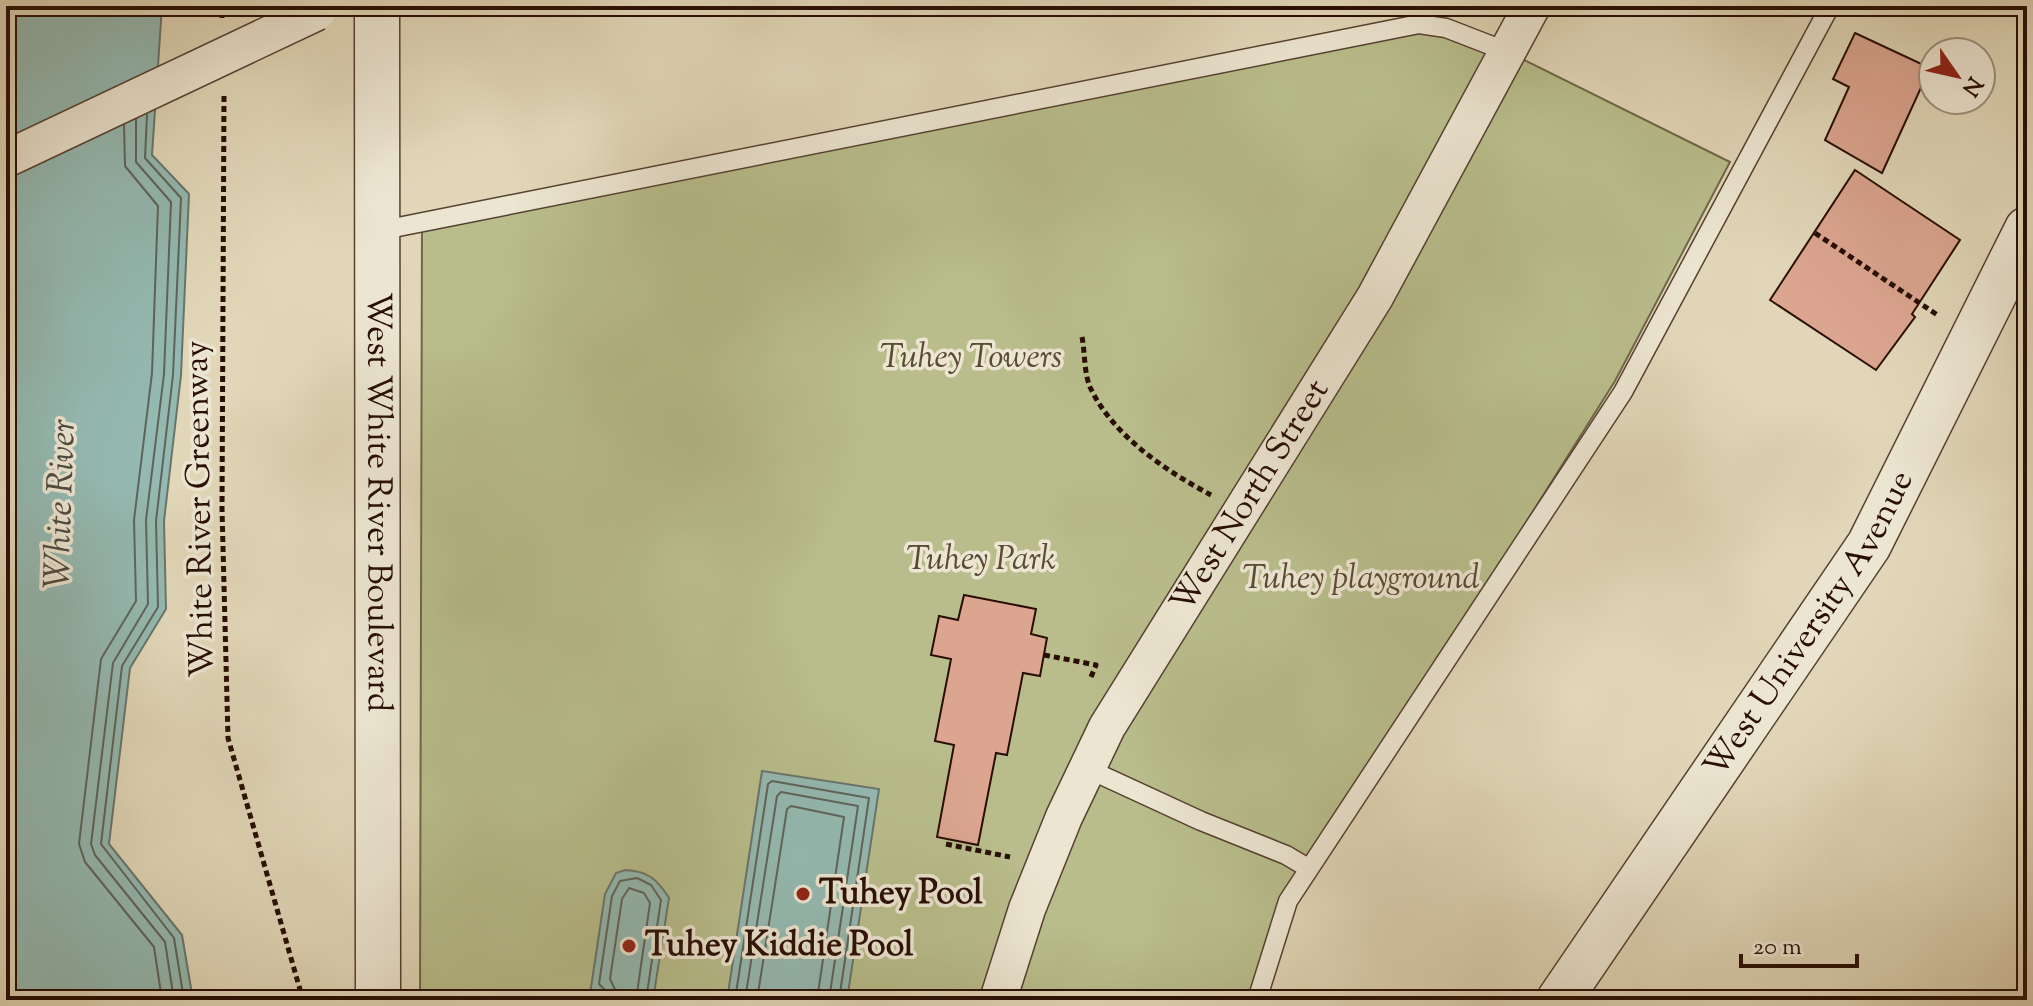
<svg xmlns="http://www.w3.org/2000/svg" width="2033" height="1006" font-family="'Sorts Mill Goudy',serif">
  <style>
    .green { fill: #b8bd8b; stroke: #706648; stroke-width: 2 }
    .water { fill: #94b9b1; stroke: #69756c; stroke-width: 2 }
    .lines { fill: none; stroke-linecap: round; stroke-linejoin: round }
    .shore { stroke: #5e645a; stroke-width: 2 }
    .building { fill: #dba590; stroke: #280e04; stroke-width: 2 }
    .service-casing { stroke: #564031; stroke-width: 21 }
    .minor-casing { stroke: #564031; stroke-width: 39 }
    .tertiary-casing { stroke: #564031; stroke-width: 47 }
    .path { stroke: #280e04; stroke-width: 5; stroke-dasharray: 6 4; stroke-linecap: butt }
    .service { stroke: #ece5d1; stroke-width: 18 }
    .minor { stroke: #ece5d1; stroke-width: 36 }
    .tertiary { stroke: #ece5d1; stroke-width: 44 }
    .minor-bridge-casing { stroke: #564031; stroke-width: 39; stroke-linecap: butt }
    .minor-bridge { stroke: #ece5d1; stroke-width: 36 }
    .poi-dot { fill: #8f2418; stroke: #ece5d1; stroke-width: 3 }
    .labels { text-anchor: middle; dominant-baseline: central; stroke-width: 7; stroke-linejoin: round; paint-order: stroke }
    .park-label { font-size: 34px; font-style: italic; fill: #5a4b33; stroke: #ece5d1 }
    .street-label { font-size: 34px; fill: #280e04; stroke: #ece5d1 }
    .poi-label { font-size: 34px; font-weight: bold; fill: #280e04; stroke: #ece5d1; text-anchor: start }
    .water-label { font-size: 36px; font-style: italic; fill: #4e4a41; stroke: #ece5d1 }
  </style>
  <rect width="100%" height="100%" fill="#e1d7b8"/>
  <filter id="stains"><feTurbulence type="fractalNoise" baseFrequency=".0025" numOctaves="4"/><feColorMatrix values="0 0 0 0 .2 0 0 0 0 .09 0 0 0 0 .02 0 0 0 .5 -.17"/></filter>
  <radialGradient id="worn" r=".72"><stop offset=".6" stop-color="#630" stop-opacity="0"/><stop offset="1" stop-color="#630" stop-opacity=".3"/></radialGradient>
  <!-- green -->
  <path class="green" d="M1419,24L1508,52L1730,162L1615,381L1288,901L1252,1000H420L422,223Z"/>
  <!-- water -->
  <g class="water">
    <path d="M6,6H162L152,155L189,194L181,375L164,521L166,609L130,668L109,844L182,935L193,1000H6Z"/>
    <path d="M762,771L879,789L847,1000H727Z"/>
    <path d="M625,870C648,871 657,879 669,898L653,1000L590,994L605,894L616,873Z"/>
  </g>
  <g class="lines">
    <!-- shore -->
    <g class="shore">
      <path d="M147,115L145,158L181,198L173,375L156,521L158,607L122,666L101,844L174,938L184,1000"/>
      <path d="M136,119V162L171,202L164,374L146,520L148,604L113,663L91,844L95,855L165,942L174,1000"/>
      <path d="M124,125L125,166L158,206L152,373L134,520L136,601L101,659L79,844L85,862L154,947L162,1000"/>
      <path d="M610,1000L608,993L599,984L612,896L620,881L637,878L651,885L661,900L646,1000"/>
      <path d="M620,1000L610,979L622,899L629,888L644,893L650,903L636,1000"/>
      <path d="M735,1000L768,784L772,781L869,798L839,1000"/>
      <path d="M745,1000L777,796L781,792L858,806L829,1000"/>
      <path d="M757,1000L787,809L791,806L844,817L817,1000"/>
    </g>
  </g>
  <!-- building -->
  <g class="building">
    <path d="M1855,33L1930,68L1882,173L1825,140L1849,87L1833,79Z"/>
    <path d="M1855,170L1960,240L1912,314L1915,317L1876,370L1770,300Z"/>
    <path d="M964,595L1036,609L1031,634L1047,638L1040,676L1023,673L1007,755L996,753L978,845L937,837L954,745L935,741L951,659L931,655L939,616L958,620Z"/>
  </g>
  <g class="lines">
    <defs>
      <g id="service">
        <path d="M378,231L1419,24L1446,28L1508,52"/>
        <path d="M1086,768L1201,821L1286,855L1308,868"/>
        <path d="M1257,1000L1288,901L1623,392L1830,6"/>
      </g>
      <g id="minor">
        <path id="s1" d="M998,1000L1027,909L1064,817L1107,727L1375,297L1532,6"/>
      </g>
      <g id="tertiary">
        <path id="s2" d="M377,6L378,1000"/>
        <path id="s3" d="M1559,1000L1869,545L2027,229"/>
      </g>
    </defs>
    <!-- service casing -->
    <use href="#service" class="service-casing"/>
    <!-- minor casing -->
    <use href="#minor" class="minor-casing"/>
    <!-- tertiary casing -->
    <use href="#tertiary" class="tertiary-casing"/>
    <!-- path -->
    <g class="path">
      <path d="M222,6V18"/>
      <path d="M224,96L222,509L228,738L303,1000"/>
      <path d="M1815,233L1939,316"/>
      <path d="M1082,337C1085,352 1084,373 1090,387C1112,435 1166,471 1211,495"/>
      <path d="M1044,655L1096,665L1091,677"/>
      <path d="M946,844L1010,857"/>
    </g>
    <!-- service -->
    <use href="#service" class="service"/>
    <!-- minor -->
    <use href="#minor" class="minor"/>
    <!-- tertiary -->
    <use href="#tertiary" class="tertiary"/>
    <defs>
      <path id="minor-bridge" d="M6,159L317,12"/>
    </defs>
    <!-- minor-bridge casing -->
    <use href="#minor-bridge" class="minor-bridge-casing"/>
    <!-- minor-bridge -->
    <use href="#minor-bridge" class="minor-bridge"/>
  </g>
  <!-- markers -->
  <g class="poi-dot">
    <circle cx="803" cy="894" r="8"/>
    <circle cx="629" cy="946" r="8"/>
  </g>
  <g class="labels">
    <!-- park labels -->
    <g class="park-label">
      <text x="971" y="358">Tuhey Towers</text>
      <text x="981" y="560">Tuhey Park</text>
      <text x="1361" y="579">Tuhey playground</text>
    </g>
    <!-- street labels -->
    <g class="street-label">
      <text stroke="none"><textPath href="#s1" startOffset="566">West North Street</textPath></text>
      <text stroke="none"><textPath href="#s2" startOffset="496">West White River Boulevard</textPath></text>
      <text transform="translate(201 509) rotate(-91)">White River Greenway</text>
      <text stroke="none"><textPath href="#s3" startOffset="452">West University Avenue</textPath></text>
    </g>
    <!-- poi labels -->
    <g class="poi-label">
      <text x="819" y="894">Tuhey Pool</text>
      <text x="645" y="946">Tuhey Kiddie Pool</text>
    </g>
    <!-- water labels -->
    <g class="water-label">
      <text transform="translate(62 504) rotate(-88)">White River</text>
    </g>
  </g>
  <!-- margin -->
  <rect width="2033" height="1006" fill="none" stroke="#e1d7b8" stroke-width="32"/>
  <rect x="8" y="8" width="2017" height="990" fill="none" stroke="#280e04" stroke-width="4"/>
  <rect x="16" y="16" width="2001" height="974" fill="none" stroke="#280e04" stroke-width="2"/>
  <!-- north arrow -->
  <g transform="translate(1957 76) rotate(124)"><circle r="38" fill="#ece5d1" stroke="#9e8f7f" stroke-width="2"/>
  <path d="M0-6L14 30L0 20L-14 30Z" fill="#8f2418"/>
  <text y="-12" font-size="22" font-weight="bold" text-anchor="middle" fill="#280e04">N</text>
  </g>
  <!-- scale -->
  <path d="M1741 954v12h116v-12" fill="none" stroke="#280e04" stroke-width="4"/>
  <text x="1753" y="954" font-size="24" fill="#280e04" stroke="#ece5d1" stroke-width="6" paint-order="stroke">20 m</text>
  <rect width="100%" height="100%" filter="url(#stains)"/>
  <rect width="100%" height="100%" fill="url(#worn)"/>
</svg>
